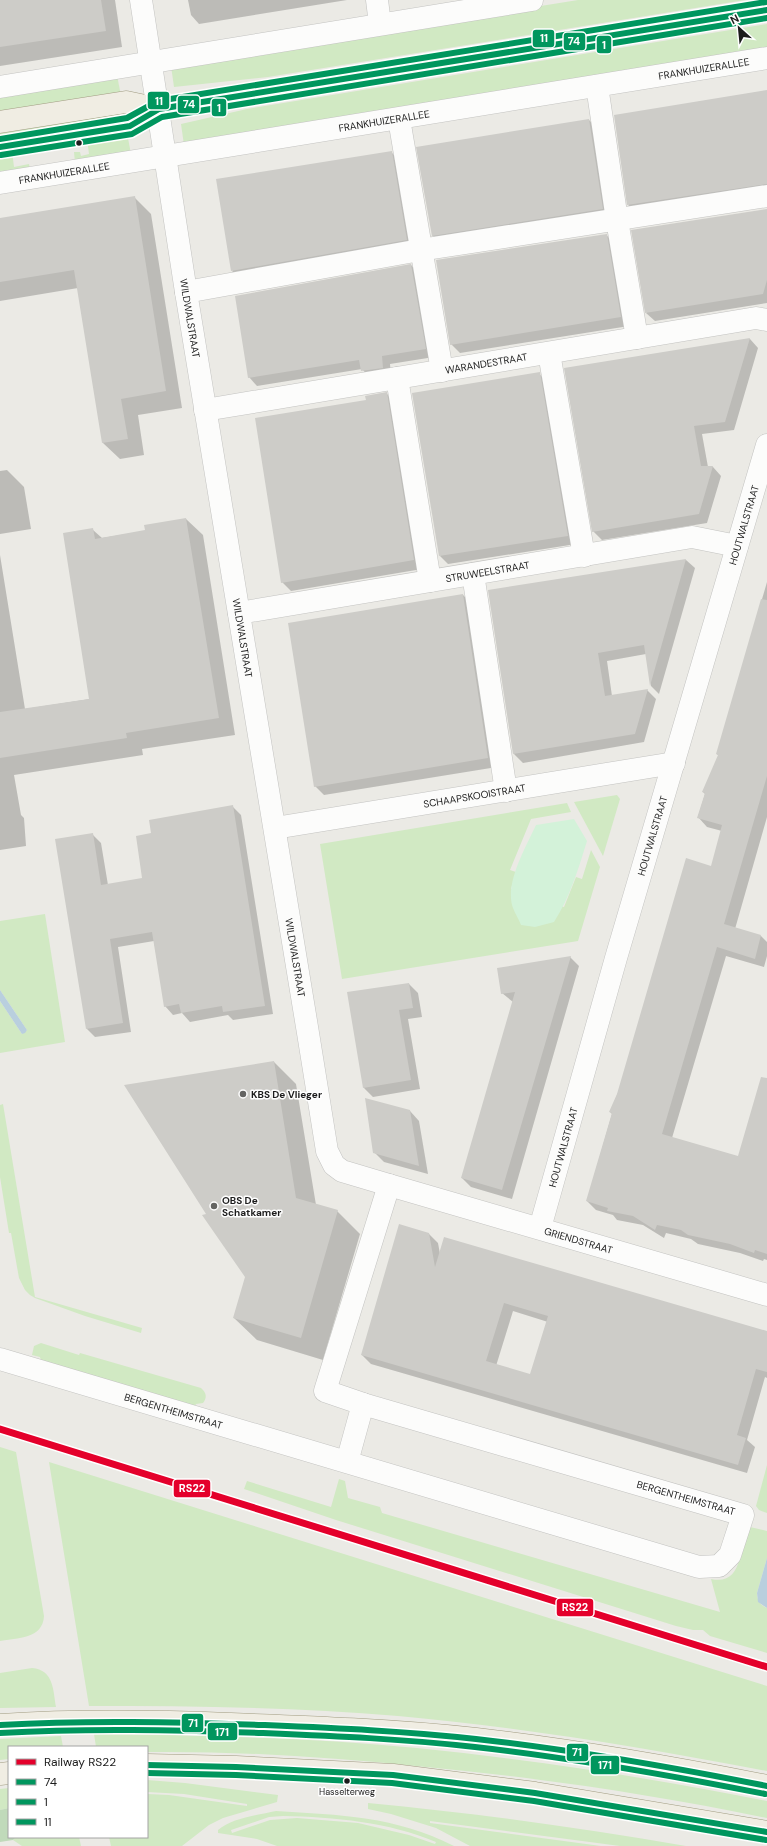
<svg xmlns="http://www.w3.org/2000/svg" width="767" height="1846" font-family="'DM Sans',sans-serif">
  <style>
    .grass { fill: #d1e9c3; fill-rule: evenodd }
    .forest { fill: #c0daba }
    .park { fill: #d3f2d9 }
    .water { fill: #b9cfde }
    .shadow { fill: #0003; fill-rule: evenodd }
    .building { fill: #cdccc8; fill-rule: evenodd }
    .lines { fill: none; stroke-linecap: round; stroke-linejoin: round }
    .minor-casing { stroke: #c3c3c1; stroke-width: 23 }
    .major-casing { stroke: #a19c82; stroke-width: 23 }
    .minor { stroke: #fcfcfb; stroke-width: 22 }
    .major { stroke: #f0ede3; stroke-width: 22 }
    .bus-1-casing { stroke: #fff; stroke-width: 9 }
    .bus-2-casing { stroke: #fff; stroke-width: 9 }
    .bus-3-casing { stroke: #fff; stroke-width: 9 }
    .bus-4-casing { stroke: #fff; stroke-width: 9 }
    .bus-5-casing { stroke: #fff; stroke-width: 9 }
    .bus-1 { stroke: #00965e; stroke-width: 6 }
    .bus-2 { stroke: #00965e; stroke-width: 6 }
    .bus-3 { stroke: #00965e; stroke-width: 6 }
    .bus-4 { stroke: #00965e; stroke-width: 6 }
    .bus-5 { stroke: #00965e; stroke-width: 6 }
    .rail-1-casing { stroke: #fff; stroke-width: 10 }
    .rail-1 { stroke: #e4002b; stroke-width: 7 }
    .bus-dot { fill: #1c1c1c; stroke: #fff; stroke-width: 1.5 }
    .poi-dot { fill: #646462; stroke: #fff; stroke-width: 1.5 }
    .labels { text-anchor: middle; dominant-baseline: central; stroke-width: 3; stroke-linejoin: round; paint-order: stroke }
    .bus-label { font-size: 9px; fill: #1c1c1c; stroke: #fff }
    .street-label { font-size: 10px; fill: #1c1c1c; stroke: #fff }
    .poi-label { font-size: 10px; font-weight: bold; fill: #1c1c1c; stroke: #fff; text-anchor: start }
    .line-badge { stroke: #fff; stroke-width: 1.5 }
    .badge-label { font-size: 11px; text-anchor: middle; font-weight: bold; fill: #fff }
  </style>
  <rect width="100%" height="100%" fill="#ebeae5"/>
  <!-- grass -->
  <g class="grass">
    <path d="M578,0H745L268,77L174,87L171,66Z"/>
    <path d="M767,24V51L184,145L181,124L247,109Z"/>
    <path d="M117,75L121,96L0,115V94Z"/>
    <path d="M123,108L125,120L0,140V128Z"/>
    <path d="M127,133L131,154L75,163L74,152H80L81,156L89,154L87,139Z"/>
    <path d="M12,151L14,167L29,164L30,170L0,175V153Z"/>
    <path d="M617,795L620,799L603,856L574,802Z"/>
    <path d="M567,803L571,812L531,819L510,870L516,872L511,889L564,907L576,877L582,879L591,850L600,867L578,941L342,979L320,844Z"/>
    <path d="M45,914L65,1042L0,1053V1001L22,1034L27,1030L0,990V921Z"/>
    <path d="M3,1104L35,1297L142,1328L141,1333L85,1316L35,1298L30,1295L25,1290L19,1278L11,1233H9L0,1177V1105Z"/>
    <path d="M41,1343L79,1355L80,1353L201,1388C207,1393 207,1398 203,1403L196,1404L195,1406L41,1361L40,1357L32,1355L34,1346Z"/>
    <path d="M0,1447L16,1452L44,1616C43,1639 17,1638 0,1641Z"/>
    <path d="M49,1462L767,1686V1771C645,1748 522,1727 398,1716C295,1707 192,1706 89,1706Z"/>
    <path d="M767,1465V1513L759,1510L756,1506Z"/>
    <path d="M339,1479L345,1481L348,1498L380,1507L382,1513L720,1612L711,1579C744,1586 738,1547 750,1527L767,1531V1558L757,1593C757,1600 760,1605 767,1608V1653L710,1636L703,1630H693L676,1626L336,1520L244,1489L247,1481L331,1507Z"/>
    <path d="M32,1668C54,1670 53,1690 56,1707L0,1708V1673Z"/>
    <path d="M94,1734C202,1735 310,1738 417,1748C535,1760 651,1778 767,1801V1818C651,1794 534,1777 416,1766C327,1757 237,1751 147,1752V1747H96Z"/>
    <path d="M61,1736L63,1747H9V1759L0,1760V1739Z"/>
    <path d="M147,1780L185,1783L278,1795L277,1802L223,1818L209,1825L182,1846H111L109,1837H147V1794L169,1795L247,1806V1804L184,1794L147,1792Z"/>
    <path d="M9,1788V1808L0,1810V1789Z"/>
    <path d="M368,1803C475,1813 581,1828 686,1846H620L430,1821V1823L601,1846H470L436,1828L391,1814L368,1809Z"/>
    <path d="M276,1811C340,1815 395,1816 454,1846H277L257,1839L218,1833V1830C232,1818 258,1815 276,1811ZM283,1816C334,1817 389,1822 436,1842L435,1844L409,1835L358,1823L297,1818L270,1820L232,1833L231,1830L269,1817Z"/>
    <path d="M16,1837H79L81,1846H22L13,1840Z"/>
  </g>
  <!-- forest -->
  <path class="forest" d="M9,1808V1837H16L13,1840L0,1842V1810Z"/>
  <!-- park -->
  <path class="park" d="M574,819L587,841C578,870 570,897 554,922L535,927L521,925C519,919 515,914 513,908C504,884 526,847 536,825Z"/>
  <!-- water -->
  <g class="water">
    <path d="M0,990L27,1030L25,1033L22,1034L0,1001Z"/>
    <path d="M767,1558V1608L758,1602L757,1593Z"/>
  </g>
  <!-- shadow -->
  <g class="shadow">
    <path d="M0,0H115L122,47L0,66Z"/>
    <path d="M188,0H347L199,24L191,15Z"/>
    <path d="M767,91V193L637,213L628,205Z"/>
    <path d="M589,120L598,129L611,218L441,244L432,235Z"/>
    <path d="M391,152L400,161L415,248L241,280L232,271Z"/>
    <path d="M134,197L151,214L182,408L138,415L144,455L120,459L103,443L78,288L0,301V219Z"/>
    <path d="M767,210V303L655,321L646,313Z"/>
    <path d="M606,235L615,243L629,326L460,353L451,344Z"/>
    <path d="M411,265L419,274L434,357L390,364L391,376L371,379L362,369L257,386L249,377Z"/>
    <path d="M750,339L758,348L734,430L702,434L708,467H713L721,476L707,523L602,540L593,531L565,369Z"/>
    <path d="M539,374L548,382L576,544L448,564L440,556Z"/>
    <path d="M386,393L395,402L422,569L291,591L282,582L367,401Z"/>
    <path d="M7,470L24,487L31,529L0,534V471Z"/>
    <path d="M186,519L203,535L235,735L142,749L143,755L14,775L21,815L24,818L26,846L0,850V555L25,709L90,699L93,530L102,538L146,531Z"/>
    <path d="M686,560L695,568L659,694L651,686L646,654L607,661L612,696L647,690L656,699L644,742L523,763L514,754L489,591Z"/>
    <path d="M767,582V817L735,929L761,936L767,942V956L764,967L726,956L672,1138L739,1158L767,1096V1260L764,1259L763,1261L740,1253L698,1244L691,1239L666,1233L664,1238L643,1225L617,1220L613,1215L596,1210L587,1201L612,1114L610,1112L712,867L722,831L707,827L698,817L705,794L703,792L719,756L717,754Z"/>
    <path d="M463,595L472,604L497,767L324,795L315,786Z"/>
    <path d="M232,806L241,815L273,1014L233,1020L228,1015L190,1022L182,1013L173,1015L165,1006L154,941L118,947L131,1032L95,1037L87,1029L92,834L101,843L108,885L143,879L152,834Z"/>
    <path d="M570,957L579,966L512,1199L471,1187L462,1178L513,1002L502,993Z"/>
    <path d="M409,984L418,993L422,1017L408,1019L420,1089L373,1097L364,1088L349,993Z"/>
    <path d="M274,1062L296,1084L316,1205L337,1211L360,1234L323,1360L257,1340L234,1318L246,1276L207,1215Z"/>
    <path d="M410,1111L419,1121L428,1174L384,1162L374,1152Z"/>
    <path d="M429,1234L438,1243L440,1254L767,1332V1378L765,1377L747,1440L755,1447L747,1473L371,1364L362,1355ZM513,1311L548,1322L531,1376L496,1366Z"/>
  </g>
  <!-- building -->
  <g class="building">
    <path d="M0,0H101L106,31L0,47Z"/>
    <path d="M767,90V184L627,205L614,115Z"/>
    <path d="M589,119L603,209L432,236L416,147Z"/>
    <path d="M392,151L407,240L231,271L216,179Z"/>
    <path d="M135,196L166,391L121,399L128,439L102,443L74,270L0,282V218Z"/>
    <path d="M767,209V280L763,294L645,313L631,230Z"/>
    <path d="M607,234L621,317L450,345L436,260Z"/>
    <path d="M411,264L426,349L382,356L383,368L361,371L359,360L248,378L235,296Z"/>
    <path d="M750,338L725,422L694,426L701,466H713L699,514L592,532L564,368Z"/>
    <path d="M540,372L568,536L439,556L412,393Z"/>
    <path d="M387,392L414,560L281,583L255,418L366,400L365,396Z"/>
    <path d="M186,518L219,718L126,733L127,738L0,758V712L89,699L63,533L93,528L95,539L145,530L144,525Z"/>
    <path d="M686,559L650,686L644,645L598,653L605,696L648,689L635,734L513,754L488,590Z"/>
    <path d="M463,594L488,758L314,787L288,623Z"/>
    <path d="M761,599L767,600V776L724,924L761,935L755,959L717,947L662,1134L738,1156L761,1077L767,1078V1254L755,1250L754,1253L730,1244L688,1235L681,1230L657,1225L655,1230L633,1216L607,1211L608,1208L586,1201L612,1113L609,1112L617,1094L686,858L711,866L722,825L697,818L705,793L702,792L718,755L716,754Z"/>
    <path d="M233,805L265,1006L223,1012L222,1006L181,1013L179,1004L164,1007L152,932L110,939L123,1023L86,1029L55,839L93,833L101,885L142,878L136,836L151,833L149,820Z"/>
    <path d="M571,956L502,1190L461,1178L515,992L501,994L497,968Z"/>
    <path d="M409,983L413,1008L399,1010L411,1080L363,1088L347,992Z"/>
    <path d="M274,1061L296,1198L338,1210L301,1338L233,1318L245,1277L202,1215L206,1214L124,1085Z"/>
    <path d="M365,1098L410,1110L419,1166L373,1153Z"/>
    <path d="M399,1224L429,1233L435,1267L444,1237L767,1331V1372L756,1369L737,1435L746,1438L738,1465L361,1355ZM504,1303L548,1316L530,1374L486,1361Z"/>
  </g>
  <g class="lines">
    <defs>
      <g id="minor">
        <path id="s1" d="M141,0L186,292L308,1033L327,1151L334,1165L342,1171L389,1185L767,1295"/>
        <path d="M377,0L380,24"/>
        <path d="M597,86L617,220L637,338"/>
        <path d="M0,87L532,0"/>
        <path d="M399,119L442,371"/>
        <path id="s2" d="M0,183L767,58"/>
        <path d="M186,292L420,250L767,196"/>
        <path d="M549,353L584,556"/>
        <path d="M397,378L430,581"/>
        <path id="s3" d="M205,410L756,318L767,320"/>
        <path d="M473,574L506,791"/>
        <path id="s4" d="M239,613L692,537L737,546"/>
        <path id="s5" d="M275,828L674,763"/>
        <path id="s6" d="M540,1228L616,958L767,445"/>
        <path id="s7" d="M0,1359L699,1567L719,1566L730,1555L743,1515L363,1404L347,1462"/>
        <path d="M363,1404L325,1391L389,1185"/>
      </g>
      <g id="major">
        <path d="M0,122L126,102L159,109L767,10"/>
        <path d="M0,147L130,126L159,109"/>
        <path d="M0,1725C76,1720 152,1721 229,1724C311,1727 394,1730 476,1739C574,1750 671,1767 767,1786"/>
        <path d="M147,1765L236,1767L393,1775L535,1793L767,1832"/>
        <path d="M0,1774L9,1773"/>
      </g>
    </defs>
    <!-- minor casing -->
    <use href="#minor" class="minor-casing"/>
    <!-- major casing -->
    <use href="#major" class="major-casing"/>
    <!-- minor -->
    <use href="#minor" class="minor"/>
    <!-- major -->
    <use href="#major" class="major"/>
    <defs>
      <path id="bus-1" d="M0,147L130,126L159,109L767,10"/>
      <path id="bus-2" d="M1,155L132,134L162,117L767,18"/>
      <path id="bus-3" d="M0,139L127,118L158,101L766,2"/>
      <g id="bus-4">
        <path d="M0,1725C88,1720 176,1722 263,1725C334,1728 406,1731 476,1739C574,1750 671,1767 767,1786"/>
        <path d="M147,1765L236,1767L393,1775L535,1793L767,1832"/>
      </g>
      <g id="bus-5">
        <path d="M0,1733C88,1728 176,1730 263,1733C334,1736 405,1739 475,1747C573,1758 669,1775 765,1794"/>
        <path d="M147,1773L236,1775L392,1783L534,1801L766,1840"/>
      </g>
    </defs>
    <!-- bus-1 casing -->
    <use href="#bus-1" class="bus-1-casing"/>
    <!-- bus-2 casing -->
    <use href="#bus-2" class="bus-2-casing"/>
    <!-- bus-3 casing -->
    <use href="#bus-3" class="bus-3-casing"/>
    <!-- bus-4 casing -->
    <use href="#bus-4" class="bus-4-casing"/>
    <!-- bus-5 casing -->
    <use href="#bus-5" class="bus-5-casing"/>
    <!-- bus-1 -->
    <use href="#bus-1" class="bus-1"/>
    <!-- bus-2 -->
    <use href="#bus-2" class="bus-2"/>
    <!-- bus-3 -->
    <use href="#bus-3" class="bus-3"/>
    <!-- bus-4 -->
    <use href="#bus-4" class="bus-4"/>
    <!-- bus-5 -->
    <use href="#bus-5" class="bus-5"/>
    <defs>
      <path id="rail-1" d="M0,1429L767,1667"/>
    </defs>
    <!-- rail-1 casing -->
    <use href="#rail-1" class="rail-1-casing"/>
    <!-- rail-1 -->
    <use href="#rail-1" class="rail-1"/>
  </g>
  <!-- markers -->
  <g class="bus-dot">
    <circle cx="79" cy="143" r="3.5"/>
    <circle cx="347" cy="1781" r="3.5"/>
  </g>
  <g class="poi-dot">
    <circle cx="243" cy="1094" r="4"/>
    <circle cx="214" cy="1206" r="4"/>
  </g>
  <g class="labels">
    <!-- bus labels -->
    <g class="bus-label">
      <text x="347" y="1792">Hasselterweg</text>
    </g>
    <!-- street labels -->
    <g class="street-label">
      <text stroke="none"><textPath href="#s2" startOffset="713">FRANKHUIZERALLEE</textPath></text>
      <text stroke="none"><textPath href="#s2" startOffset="389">FRANKHUIZERALLEE</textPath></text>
      <text stroke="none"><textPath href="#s2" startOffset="65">FRANKHUIZERALLEE</textPath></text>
      <text stroke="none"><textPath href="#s1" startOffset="322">WILDWALSTRAAT</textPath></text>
      <text stroke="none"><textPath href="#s3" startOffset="285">WARANDESTRAAT</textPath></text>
      <text stroke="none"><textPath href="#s6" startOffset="732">HOUTWALSTRAAT</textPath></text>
      <text stroke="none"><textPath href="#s4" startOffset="252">STRUWEELSTRAAT</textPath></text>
      <text stroke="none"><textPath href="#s1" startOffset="646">WILDWALSTRAAT</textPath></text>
      <text stroke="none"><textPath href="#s5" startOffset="202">SCHAAPSKOOISTRAAT</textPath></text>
      <text stroke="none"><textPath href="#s6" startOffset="408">HOUTWALSTRAAT</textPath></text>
      <text stroke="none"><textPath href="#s1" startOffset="970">WILDWALSTRAAT</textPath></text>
      <text stroke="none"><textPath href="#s6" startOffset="84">HOUTWALSTRAAT</textPath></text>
      <text stroke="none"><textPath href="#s1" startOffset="1438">GRIENDSTRAAT</textPath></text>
      <text stroke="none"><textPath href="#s7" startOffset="181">BERGENTHEIMSTRAAT</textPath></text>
      <text transform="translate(686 1498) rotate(16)">BERGENTHEIMSTRAAT</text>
    </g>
    <!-- poi labels -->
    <g class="poi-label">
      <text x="251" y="1094">KBS De Vlieger</text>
      <text x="222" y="1200">OBS De<tspan x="222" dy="12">Schatkamer</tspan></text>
    </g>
  </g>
  <g class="line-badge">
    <rect x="532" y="29" width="23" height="19" rx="4" fill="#00965e"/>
    <rect x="563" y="32" width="23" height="19" rx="4" fill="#00965e"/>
    <rect x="596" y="35" width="16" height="19" rx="4" fill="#00965e"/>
    <rect x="147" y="91" width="23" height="19" rx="4" fill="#00965e"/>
    <rect x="177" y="95" width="23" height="19" rx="4" fill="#00965e"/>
    <rect x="211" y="98" width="16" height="19" rx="4" fill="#00965e"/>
    <rect x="173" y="1479" width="38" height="19" rx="4" fill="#e4002b"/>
    <rect x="556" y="1598" width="38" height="19" rx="4" fill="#e4002b"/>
    <rect x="181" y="1713" width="23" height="20" rx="4" fill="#00965e"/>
    <rect x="207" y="1722" width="31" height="19" rx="4" fill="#00965e"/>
    <rect x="566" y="1743" width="23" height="19" rx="4" fill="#00965e"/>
    <rect x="590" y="1755" width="30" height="20" rx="4" fill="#00965e"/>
  </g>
  <g class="badge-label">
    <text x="544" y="42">11</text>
    <text x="574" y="45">74</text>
    <text x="604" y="49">1</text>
    <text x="159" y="105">11</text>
    <text x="189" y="108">74</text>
    <text x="219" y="112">1</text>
    <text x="192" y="1492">RS22</text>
    <text x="575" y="1611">RS22</text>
    <text x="193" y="1727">71</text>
    <text x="222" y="1736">171</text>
    <text x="577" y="1756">71</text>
    <text x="605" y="1769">171</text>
  </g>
  <!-- legend -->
  <rect x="8" y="1746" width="140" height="92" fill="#ffffff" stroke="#a4a4a4"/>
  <rect x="16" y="1759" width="20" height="6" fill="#e4002b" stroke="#a4a4a4"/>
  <text x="44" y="1766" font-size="12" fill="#1c1c1c">Railway RS22</text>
  <rect x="16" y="1779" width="20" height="6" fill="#00965e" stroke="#a4a4a4"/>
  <text x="44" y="1786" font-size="12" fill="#1c1c1c">74</text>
  <rect x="16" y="1799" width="20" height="6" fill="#00965e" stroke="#a4a4a4"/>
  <text x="44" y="1806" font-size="12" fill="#1c1c1c">1</text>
  <rect x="16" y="1819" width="20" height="6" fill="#00965e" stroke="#a4a4a4"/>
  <text x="44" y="1826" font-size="12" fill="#1c1c1c">11</text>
  <!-- north arrow -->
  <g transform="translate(739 28) rotate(333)" stroke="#ffffff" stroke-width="3" paint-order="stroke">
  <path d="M0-3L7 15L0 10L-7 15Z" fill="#1c1c1c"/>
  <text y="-6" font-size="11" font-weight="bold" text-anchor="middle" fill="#1c1c1c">N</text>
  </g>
</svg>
